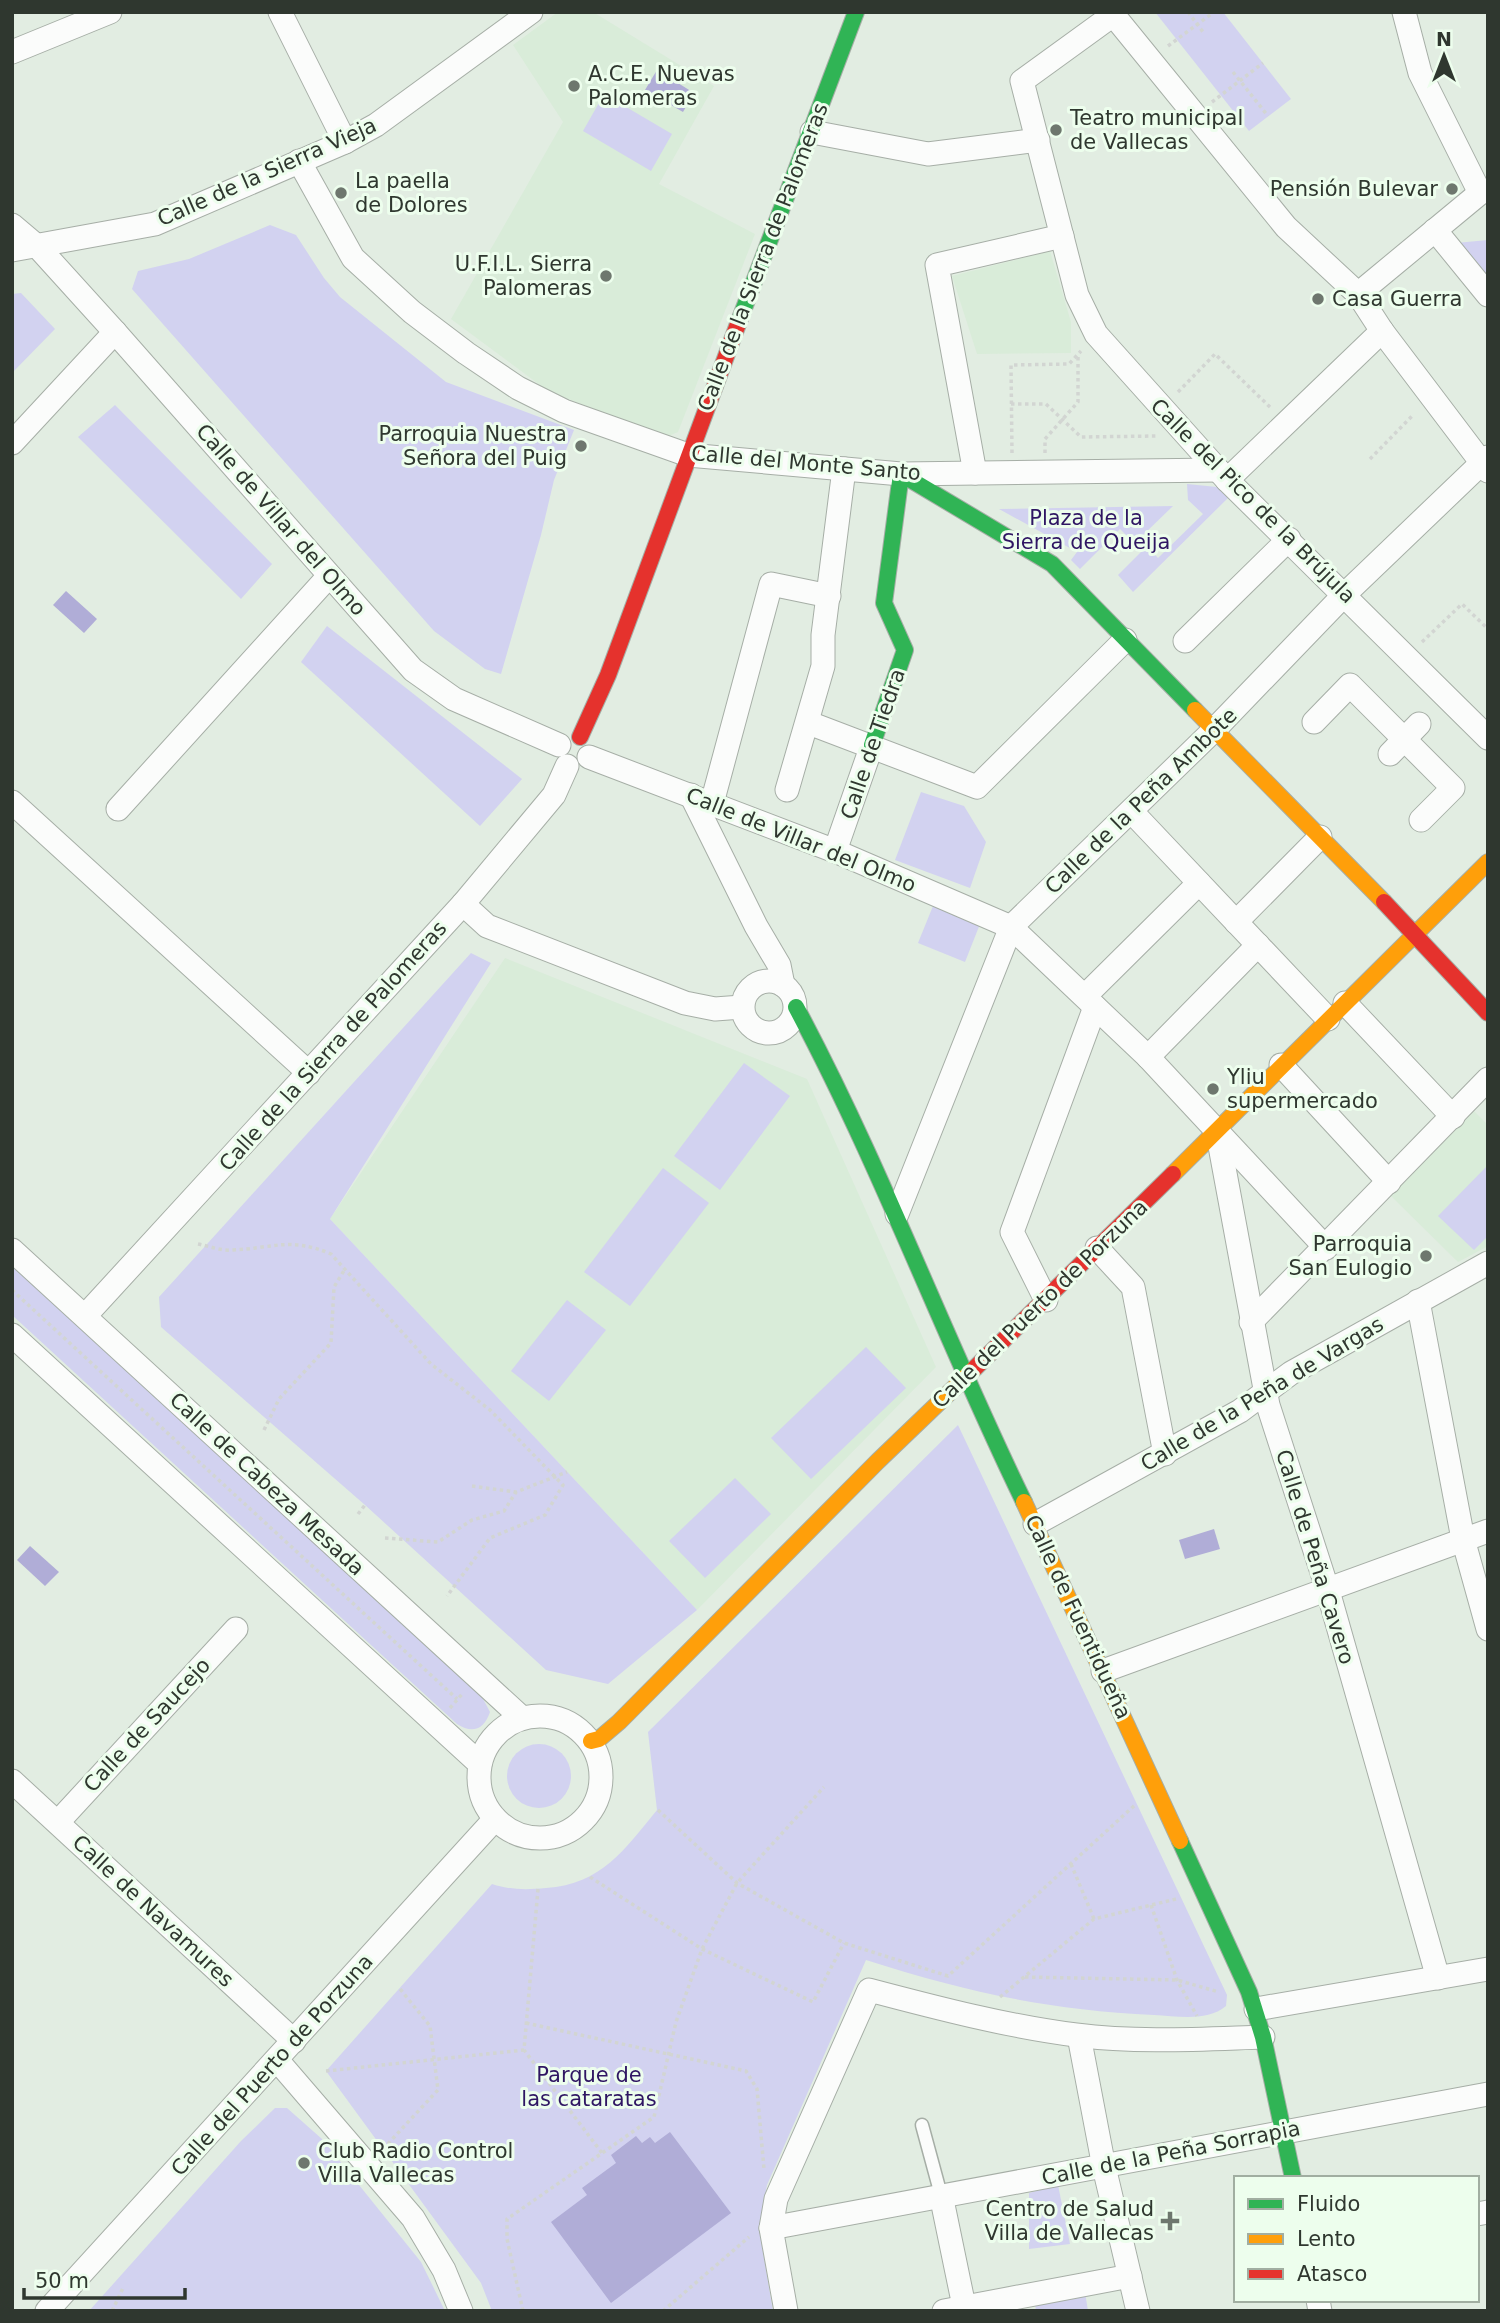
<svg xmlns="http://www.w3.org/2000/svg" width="1500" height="2323" viewBox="0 0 1500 2323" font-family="'DejaVu Sans',sans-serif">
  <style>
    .built { fill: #d9ecd9 }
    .green { fill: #d2d2f0 }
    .water { fill: #b0add7 }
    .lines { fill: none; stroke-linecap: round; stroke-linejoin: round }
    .lane-casing { stroke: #a6aea6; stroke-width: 15 }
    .street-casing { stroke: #a6aea6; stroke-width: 25 }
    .fast-casing { stroke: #a6aea6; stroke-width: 18 }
    .slow-casing { stroke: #a6aea6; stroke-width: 18 }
    .jam-casing { stroke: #a6aea6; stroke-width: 18 }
    .path { stroke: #d2d5d2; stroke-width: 3.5; stroke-dasharray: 3.5 3.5; stroke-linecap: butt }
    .lane { stroke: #fbfcfb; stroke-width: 12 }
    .street { stroke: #fbfcfb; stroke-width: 23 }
    .fast { stroke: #30b455; stroke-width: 16 }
    .slow { stroke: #ff9f0a; stroke-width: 16 }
    .jam { stroke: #e5322d; stroke-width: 16 }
    .poi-dot { fill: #6e776e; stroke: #edfeed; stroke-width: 2.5 }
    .labels { text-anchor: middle; stroke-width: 6; stroke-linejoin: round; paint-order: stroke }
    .poi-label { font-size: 21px; fill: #2f372f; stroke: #edfeed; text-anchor: start }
    .street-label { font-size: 21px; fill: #2f372f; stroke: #edfeed }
    .park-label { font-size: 21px; fill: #2f1663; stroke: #edfeed }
  </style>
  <rect width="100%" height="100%" fill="#e2ede2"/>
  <g class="built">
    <polygon points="558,12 593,12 714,86 659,184 755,234 678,432 666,437 548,391 451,319 563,122 513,45"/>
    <polygon points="1050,251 1071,322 1071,353 977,354 952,276"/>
    <polygon points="505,958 807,1079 936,1367 697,1610 330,1219"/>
    <polygon points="1474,1111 1488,1125 1488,1246 1458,1262 1391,1196"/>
  </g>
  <g class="green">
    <polygon points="1155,12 1223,12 1291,99 1249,131"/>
    <polygon points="604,94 672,134 651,171 583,131"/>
    <polygon points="270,225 296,235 324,278 340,297 446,382 574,430 554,480 541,535 501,674 485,669 434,631 132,289 138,271 189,259"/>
    <polygon points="1488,240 1488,278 1456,243"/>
    <polygon points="21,293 55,329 12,373 12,294"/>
    <polygon points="115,405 272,564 241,599 78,437"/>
    <polygon points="1187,484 1217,487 1228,498 1133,592 1118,575 1142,551 1120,529 1080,569 1071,560 1077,552 999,509 1173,506 1140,538 1158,558 1203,514 1188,500"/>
    <polygon points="327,626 522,779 480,826 301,662"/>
    <polygon points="921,792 964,806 986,842 970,888 895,860"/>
    <polygon points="933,906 980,924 965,962 918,943"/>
    <polygon points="471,953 491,963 330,1219 697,1610 608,1684 546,1670 365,1505 161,1327 159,1297"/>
    <polygon points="744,1063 790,1096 720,1190 674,1156"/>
    <polygon points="1488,1165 1488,1236 1474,1250 1438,1216"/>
    <polygon points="663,1168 709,1203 630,1306 584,1272"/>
    <path d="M12,1264L481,1695L490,1712C484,1730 472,1734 457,1724L12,1315Z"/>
    <polygon points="567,1300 606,1330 549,1401 511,1371"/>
    <polygon points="866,1347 906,1388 811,1479 771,1438"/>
    <path d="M958,1425L1227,1995L1226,2006C1207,2022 1177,2016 1154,2015C1047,2010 967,1992 866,1960L767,2185L759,2228L773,2311H492L481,2283L326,2071L492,1884C511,1890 526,1890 546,1888C602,1884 624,1850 657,1810L648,1732Z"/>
    <polygon points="735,1478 771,1514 705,1578 669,1541"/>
    <circle cx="539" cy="1776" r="32"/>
    <polygon points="275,2108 287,2108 322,2139 421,2262 445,2311 89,2311 241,2141"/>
    <polygon points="1058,2185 1070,2244 1029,2249 1029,2193"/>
    <polygon points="1085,2292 1088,2311 1036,2311 1035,2303"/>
  </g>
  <g class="water">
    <polygon points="657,70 694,93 683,112 645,90"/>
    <polygon points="66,591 97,619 84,633 53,605"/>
    <polygon points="1214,1529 1220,1549 1185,1559 1179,1540"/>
    <polygon points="30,1546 59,1572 45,1586 17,1560"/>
    <polygon points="670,2132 731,2213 611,2303 551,2222 587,2195 582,2188 616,2163 611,2155 636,2136 642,2143 650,2137 655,2143"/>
  </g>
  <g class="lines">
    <g class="lane-casing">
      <polyline id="lane" points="922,2125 941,2195"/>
    </g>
    <g class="street-casing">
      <g id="street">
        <polyline points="280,12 345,142"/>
        <polyline points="1111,12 1286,227 1358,294 1382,331 1488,471"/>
        <polyline points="1404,12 1420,73 1480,193"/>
        <polyline points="1113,15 1022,81 1077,295 1096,334 1227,480 1488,738"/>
        <polyline points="12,52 110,12"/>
        <polyline points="812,132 928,154 1038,140"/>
        <polyline points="299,161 353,258 412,312 466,353 518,388 564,411 688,455 901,474 1218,470"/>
        <polyline points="12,225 38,247 115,332 413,670 454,699 559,745"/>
        <polyline points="1435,230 1488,295"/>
        <polyline points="12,250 155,224 345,142 376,125 531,12"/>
        <polyline points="1358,294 1480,193"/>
        <polyline points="12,443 115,332"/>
        <polyline points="975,473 937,265 1062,236"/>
        <polyline points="1227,480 1382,331"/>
        <polyline points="1185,641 1289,539"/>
        <polyline points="1314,722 1350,685 1453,788 1421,820"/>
        <polyline points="809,723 977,787 1125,640"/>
        <polyline points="1390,754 1419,724"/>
        <polyline points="589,757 835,851 1011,927 1148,1057 1326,1248"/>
        <polyline points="787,790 823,666 823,635 844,469"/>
        <polyline points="691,795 756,926 779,965 783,985"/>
        <polyline points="12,802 309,1073"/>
        <polyline points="712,803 771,584 829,596"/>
        <polyline points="118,809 329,576"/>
        <polyline points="1132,812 1328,1019"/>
        <polyline points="835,851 872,745"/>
        <polyline points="463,904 487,926 685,1003 715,1009 742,1007"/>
        <polyline points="1236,922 1320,837"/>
        <circle cx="769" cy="1007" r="26"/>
        <polyline points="1085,996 1199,883"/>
        <polyline points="1345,1003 1453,1117"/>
        <polyline points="1148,1057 1258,945"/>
        <polyline points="1281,1065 1389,1182"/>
        <polyline points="1217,1130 1268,1405 1328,1591 1438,1978"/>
        <polyline points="897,1214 1011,927 1214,730 1345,594 1488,457"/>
        <polyline points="1097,1248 1133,1287 1165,1454"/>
        <polyline points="12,1250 522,1718"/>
        <polyline points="1046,1300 1012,1232 1095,1007"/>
        <polyline points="1418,1301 1463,1539 1488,1629"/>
        <polyline points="85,1316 463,904 554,795 567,766"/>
        <polyline points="1251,1322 1488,1079"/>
        <polyline points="12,1335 480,1764"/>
        <polyline points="1035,1524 1240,1411 1291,1373 1488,1263"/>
        <polyline points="1103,1671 1488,1531"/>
        <circle cx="540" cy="1777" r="61"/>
        <polyline points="12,1781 294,2041"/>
        <polyline points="58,1822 236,1629"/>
        <polyline points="1256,2009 1488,1969"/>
        <polyline points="1079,2036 1104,2167 1138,2311"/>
        <polyline points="277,2060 413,2218 444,2270 461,2311"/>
        <polyline points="941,2195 965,2311"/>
        <polyline points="1477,2214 1488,2212"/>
        <polyline points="771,2228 1488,2094"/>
        <polyline points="1318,2300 1320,2311"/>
        <polyline points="47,2311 495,1819"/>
        <path d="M786,2311L771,2228L776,2199L869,1990C937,2008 1006,2026 1076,2035C1138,2043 1201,2039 1263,2037"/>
        <polyline points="944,2311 1130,2276"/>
      </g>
    </g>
    <g class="fast-casing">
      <g id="fast">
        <polyline points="738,324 856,12"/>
        <polyline points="872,745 905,650 884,603 901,474 1052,564 1195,710"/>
        <path d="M796,1007C882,1168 944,1338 1024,1502"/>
        <polyline points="1180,1841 1249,1992 1263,2037 1293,2178"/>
      </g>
    </g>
    <g class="slow-casing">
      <g id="slow">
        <polyline points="1195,710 1384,902"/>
        <polyline points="1173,1174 1488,862"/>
        <polyline points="1024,1502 1180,1841"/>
        <polyline points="591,1741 599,1739 619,1722 878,1461 975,1368"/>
      </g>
    </g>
    <g class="jam-casing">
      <g id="jam">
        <polyline points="580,737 608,675 738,324"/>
        <polyline points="1384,902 1488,1013"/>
        <polyline points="975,1368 1173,1174"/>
      </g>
    </g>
    <g class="path">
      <polyline points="1188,12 1203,32"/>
      <polyline points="1168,46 1214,12"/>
      <polyline points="1233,72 1268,116"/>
      <polyline points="1212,102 1263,63"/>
      <polyline points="1178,392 1215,354 1272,409"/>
      <polyline points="1011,404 1046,404 1081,437 1157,436"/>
      <polyline points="1012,453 1011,365 1069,364 1081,351"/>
      <polyline points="1045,453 1045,439 1078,402 1078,354"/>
      <polyline points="1370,459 1414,414"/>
      <polyline points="1422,642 1462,604 1488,629"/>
      <path d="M198,1244C209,1246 221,1251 231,1250C272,1249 289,1236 331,1254L431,1364L490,1410L563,1485L545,1515L490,1538L447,1596"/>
      <polyline points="12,1290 457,1699"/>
      <polyline points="264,1430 279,1399 331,1343 334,1287 345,1269"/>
      <polyline points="472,1486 515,1492"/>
      <polyline points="358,1514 365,1505"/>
      <polyline points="385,1538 438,1542 472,1520 504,1511 516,1492 567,1472"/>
      <polyline points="450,1708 463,1693"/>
      <polyline points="658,1810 737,1883 844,1943 948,1976 1135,1805"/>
      <polyline points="1071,1864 1094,1919"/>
      <polyline points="590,1877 702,1949 813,2002 844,1943"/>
      <polyline points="538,1889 524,2050 602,2153"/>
      <polyline points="1151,1905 1177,1980 1197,2016"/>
      <polyline points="1025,1977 1177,1980 1219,1992"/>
      <polyline points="1000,1997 1094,1919 1176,1899"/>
      <polyline points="526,2023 746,2071 757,2089 764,2169"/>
      <polyline points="326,2071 524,2050"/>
      <polyline points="383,2149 438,2090 430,2026 400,1989"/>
      <polyline points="112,2311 123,2288"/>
      <polyline points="523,2311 507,2239 507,2219 654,2117 676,2022 702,1949 737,1883 824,1787"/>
      <polyline points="663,2311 749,2237"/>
    </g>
    <use href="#lane" class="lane"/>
    <use href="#street" class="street"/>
    <use href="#fast" class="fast"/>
    <use href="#slow" class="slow"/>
    <use href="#jam" class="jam"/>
  </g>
  <g class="poi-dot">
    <circle cx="574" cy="86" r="7"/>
    <circle cx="1056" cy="130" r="7"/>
    <circle cx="1452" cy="189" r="7"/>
    <circle cx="341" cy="193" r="7"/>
    <circle cx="606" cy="276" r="7"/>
    <circle cx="1318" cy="299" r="7"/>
    <circle cx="581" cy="446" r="7"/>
    <circle cx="1213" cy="1089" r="7"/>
    <circle cx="1426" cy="1256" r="7"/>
    <circle cx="304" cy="2163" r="7"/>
    <path d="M1166.5 2210.5h7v7h7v7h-7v7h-7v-7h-7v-7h7z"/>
  </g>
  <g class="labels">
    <g class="poi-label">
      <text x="588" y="81">A.C.E. Nuevas<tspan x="588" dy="24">Palomeras</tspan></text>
      <text x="1070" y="125">Teatro municipal<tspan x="1070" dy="24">de Vallecas</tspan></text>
      <text x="355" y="188">La paella<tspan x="355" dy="24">de Dolores</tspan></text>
      <text x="1438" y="196" text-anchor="end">Pensión Bulevar</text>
      <text x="592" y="271" text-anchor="end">U.F.I.L. Sierra<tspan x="592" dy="24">Palomeras</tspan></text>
      <text x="1332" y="306">Casa Guerra</text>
      <text x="567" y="441" text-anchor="end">Parroquia Nuestra<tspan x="567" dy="24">Señora del Puig</tspan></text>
      <text x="1227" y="1084">Yliu<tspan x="1227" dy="24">supermercado</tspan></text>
      <text x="1412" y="1251" text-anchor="end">Parroquia<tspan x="1412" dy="24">San Eulogio</tspan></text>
      <text x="318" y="2158">Club Radio Control<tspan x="318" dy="24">Villa Vallecas</tspan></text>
      <text x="1154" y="2216" text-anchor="end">Centro de Salud<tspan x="1154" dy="24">Villa de Vallecas</tspan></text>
    </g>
    <g class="street-label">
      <text transform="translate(267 172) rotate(-24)" y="7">Calle de la Sierra Vieja</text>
      <text transform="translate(763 257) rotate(-69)" y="7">Calle de la Sierra de Palomeras</text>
      <text transform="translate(806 463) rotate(5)" y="7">Calle del Monte Santo</text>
      <text transform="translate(1253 501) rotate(45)" y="7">Calle del Pico de la Brújula</text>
      <text transform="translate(281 520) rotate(49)" y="7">Calle de Villar del Olmo</text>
      <text transform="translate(873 744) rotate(-71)" y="7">Calle de Tiedra</text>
      <text transform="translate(1141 801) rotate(-44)" y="7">Calle de la Peña Ambote</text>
      <text transform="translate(801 840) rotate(22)" y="7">Calle de Villar del Olmo</text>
      <text transform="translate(333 1046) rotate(-48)" y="7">Calle de la Sierra de Palomeras</text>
      <text transform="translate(1040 1304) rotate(-44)" y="7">Calle del Puerto de Porzuna</text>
      <text transform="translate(1262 1394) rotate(-31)" y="7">Calle de la Peña de Vargas</text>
      <text transform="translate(267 1484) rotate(43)" y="7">Calle de Cabeza Mesada</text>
      <text transform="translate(1315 1557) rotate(73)" y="7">Calle de Peña Cavero</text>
      <text transform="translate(1078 1617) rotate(65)" y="7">Calle de Fuentidueña</text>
      <text transform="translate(147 1725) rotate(-47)" y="7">Calle de Saucejo</text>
      <text transform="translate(153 1911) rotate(43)" y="7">Calle de Navamures</text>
      <text transform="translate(272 2065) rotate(-48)" y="7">Calle del Puerto de Porzuna</text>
      <text transform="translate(1171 2153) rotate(-11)" y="7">Calle de la Peña Sorrapia</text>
    </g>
    <g class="park-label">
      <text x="1086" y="525">Plaza de la<tspan x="1086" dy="24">Sierra de Queija</tspan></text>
      <text x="589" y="2082">Parque de<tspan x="589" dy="24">las cataratas</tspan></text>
    </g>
  </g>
  <rect width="1500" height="2323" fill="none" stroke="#2f372f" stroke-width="28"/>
  <rect x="1234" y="2176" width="245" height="126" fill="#edfeed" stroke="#a1aea1" stroke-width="2"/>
  <rect x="1248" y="2199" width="35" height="10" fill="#30b455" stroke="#a1aea1" stroke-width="2"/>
  <text x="1297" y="2211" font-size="21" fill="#2f372f">Fluido</text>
  <rect x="1248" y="2234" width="35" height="10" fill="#ff9f0a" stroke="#a1aea1" stroke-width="2"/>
  <text x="1297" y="2246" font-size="21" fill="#2f372f">Lento</text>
  <rect x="1248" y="2269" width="35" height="10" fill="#e5322d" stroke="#a1aea1" stroke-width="2"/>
  <text x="1297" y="2281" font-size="21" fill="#2f372f">Atasco</text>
  <g transform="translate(1444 56)" stroke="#edfeed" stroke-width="5" paint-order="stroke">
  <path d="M0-5L12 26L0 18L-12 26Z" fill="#2f372f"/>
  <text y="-10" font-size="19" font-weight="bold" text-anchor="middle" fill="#2f372f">N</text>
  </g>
  <path d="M24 2288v10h161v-10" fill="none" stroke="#2f372f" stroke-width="3.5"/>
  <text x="35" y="2288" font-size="21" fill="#2f372f" stroke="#edfeed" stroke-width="5" paint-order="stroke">50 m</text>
</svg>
